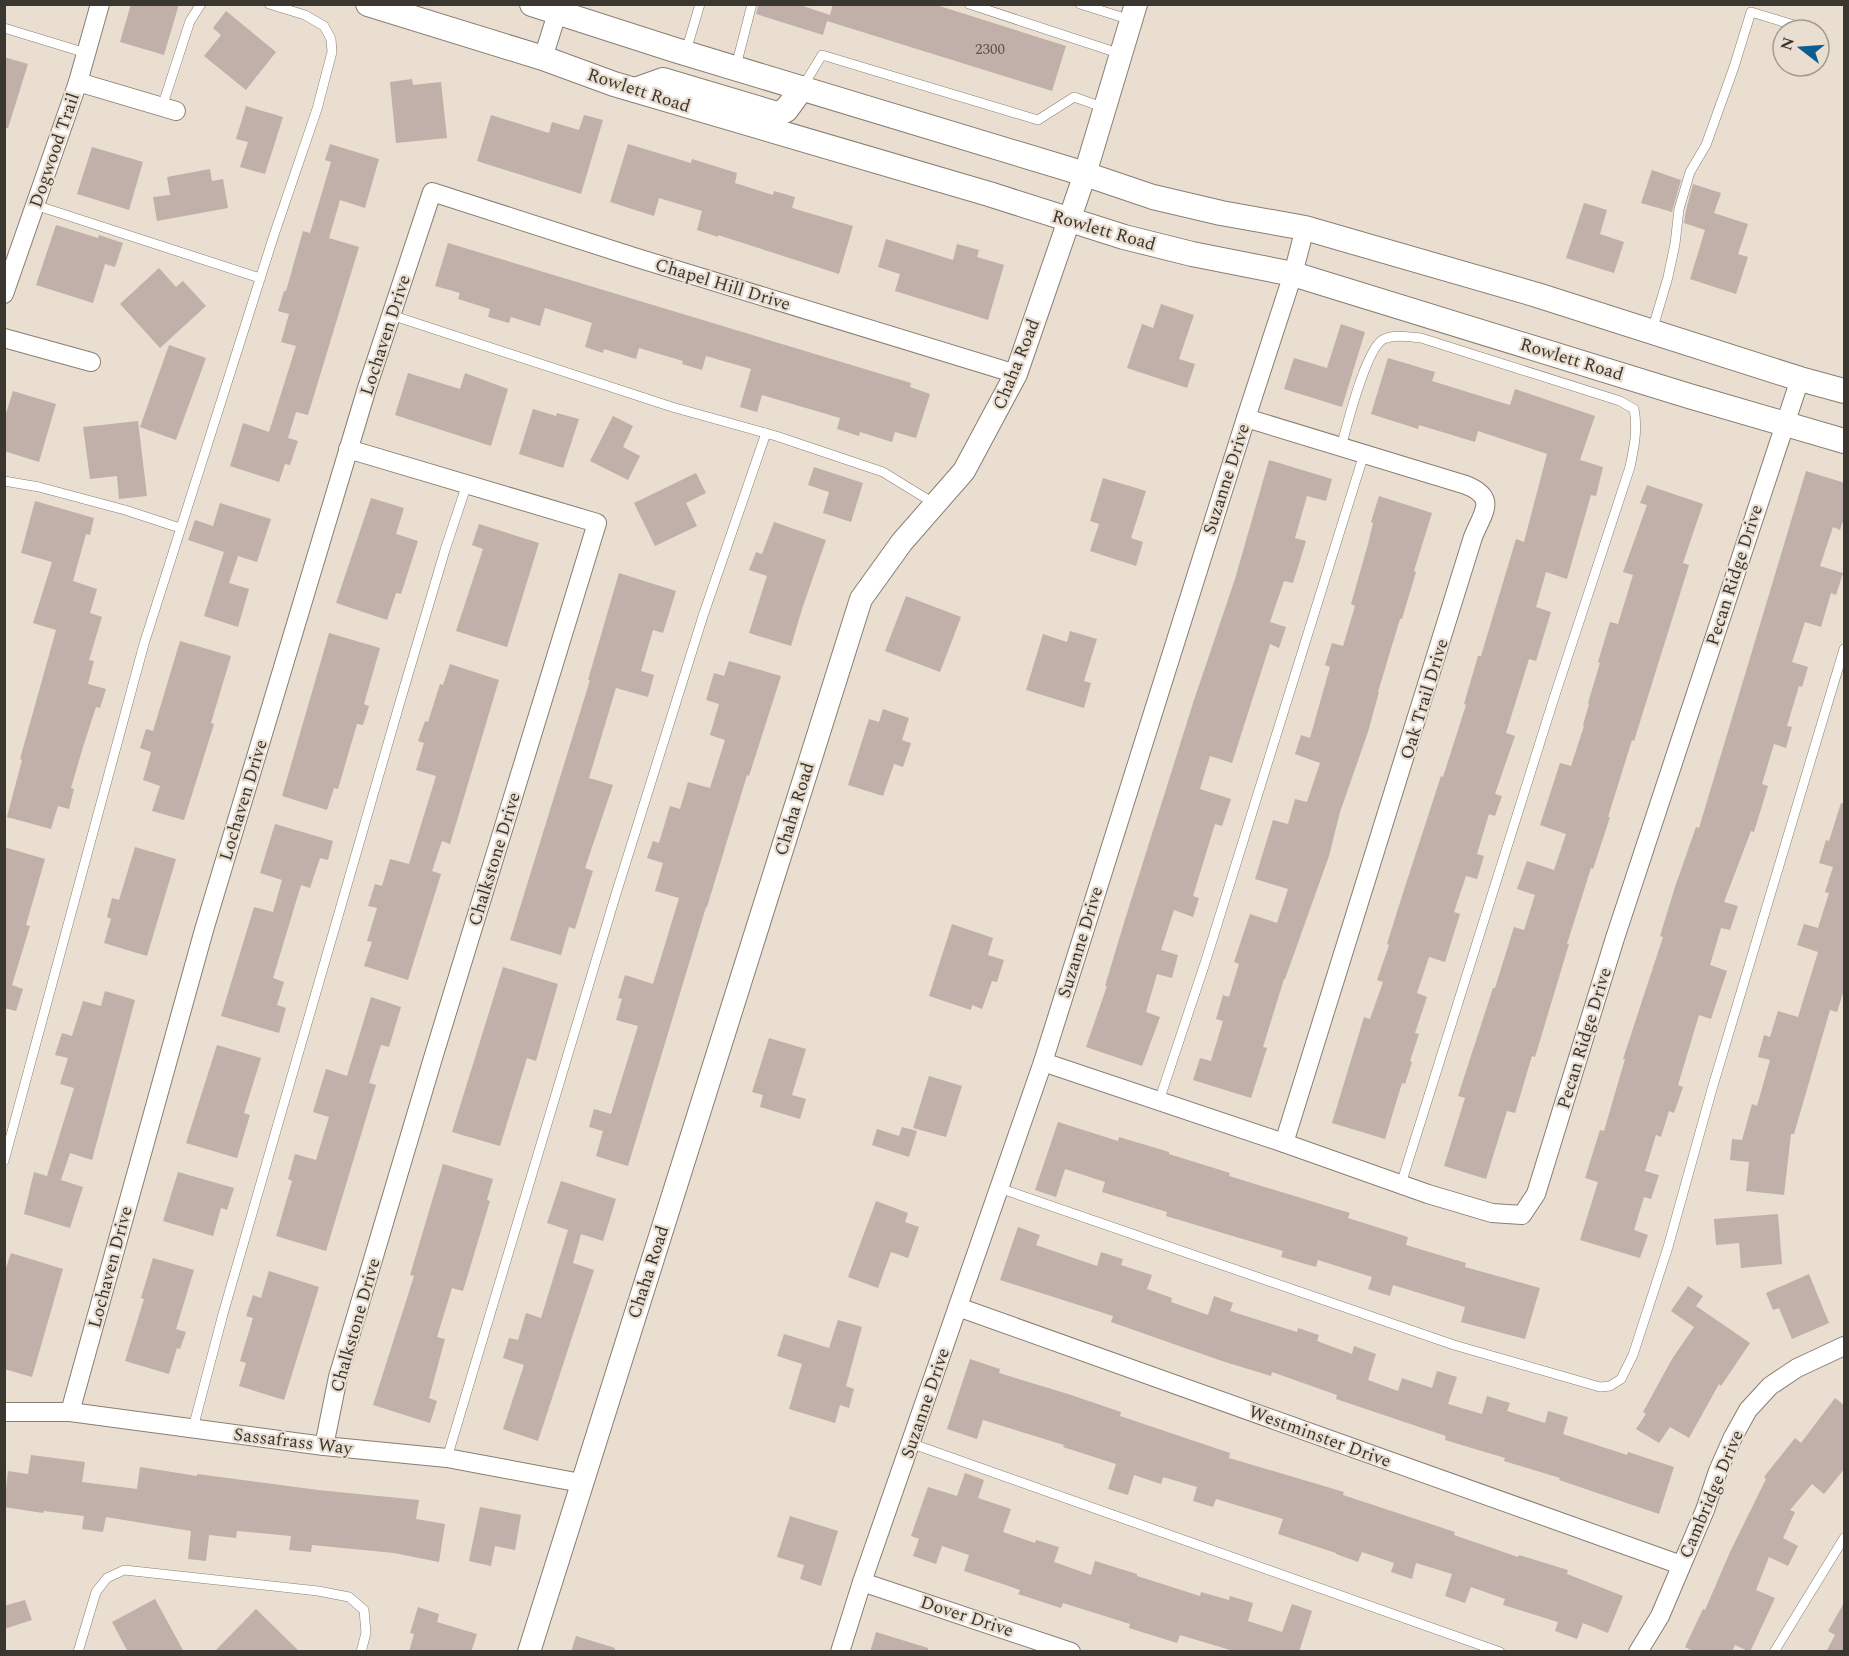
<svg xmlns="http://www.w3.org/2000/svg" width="1849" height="1656" viewBox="0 0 1849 1656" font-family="Spectral,serif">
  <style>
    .building { fill: #c1afa9 }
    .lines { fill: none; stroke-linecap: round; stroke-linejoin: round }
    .service-casing { stroke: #887e72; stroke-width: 10 }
    .minor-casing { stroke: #887e72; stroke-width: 20 }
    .tertiary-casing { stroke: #887e72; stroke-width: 24 }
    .secondary-casing { stroke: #887e72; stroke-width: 26 }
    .service { stroke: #fff; stroke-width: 9 }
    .minor { stroke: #fff; stroke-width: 18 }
    .tertiary { stroke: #fff; stroke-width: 22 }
    .secondary { stroke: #fff; stroke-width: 24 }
    .labels { text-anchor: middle; stroke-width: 4.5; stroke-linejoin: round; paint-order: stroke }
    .number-label { font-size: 15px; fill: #5c544e }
    .street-label { font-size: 18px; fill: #3a3630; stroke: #e9ded0 }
  </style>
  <rect width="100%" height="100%" fill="#e9ded0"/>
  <g class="building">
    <polygon points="131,4 179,4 164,55 120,42"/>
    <polygon points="759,4 797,4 830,15 833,4 933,4 1066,46 1052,91 827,21 823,35 756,14"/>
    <polygon points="226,11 276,52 246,90 204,56 221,35 213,28"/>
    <polygon points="4,57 28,64 8,128 4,128"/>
    <polygon points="412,79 413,85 441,82 447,138 396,143 390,82"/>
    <polygon points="246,106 283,117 265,174 240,167 248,142 236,139"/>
    <polygon points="491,115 549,133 552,122 579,130 584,115 603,120 581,194 477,161"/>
    <polygon points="330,144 379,159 365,208 340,200 329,238 359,247 308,415 296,412 288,438 298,441 290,465 285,464 279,482 230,466 243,423 269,432 296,346 281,342 289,314 278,311 284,291 286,291 303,231 310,233 331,162 325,160"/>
    <polygon points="628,144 691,163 692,159 737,173 735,183 773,195 774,191 795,197 792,208 853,226 839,274 718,235 718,237 697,230 702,211 659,198 654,216 610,202"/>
    <polygon points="92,147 143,162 129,210 77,194"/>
    <polygon points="210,169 212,181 223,179 228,208 157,221 153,197 170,195 167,177"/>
    <polygon points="1652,170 1681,180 1672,212 1641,203"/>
    <polygon points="1693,184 1721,193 1714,213 1748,224 1738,254 1748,257 1736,294 1690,279 1705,230 1684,223 1686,210"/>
    <polygon points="1584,203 1607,210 1600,234 1624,242 1614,273 1566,258"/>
    <polygon points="56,225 98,238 99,235 123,243 115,267 105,264 93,303 36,285"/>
    <polygon points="886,239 953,260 957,244 979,250 977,257 1004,265 988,320 895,291 900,274 878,267"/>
    <polygon points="448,243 911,383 910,387 930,394 916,438 895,432 892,442 860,432 859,436 837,429 840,418 762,395 757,412 740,407 751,369 706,356 702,370 682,364 683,361 639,348 636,359 604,349 603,353 585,347 592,323 545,308 540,326 511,317 509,323 488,317 490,309 458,299 460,293 435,286"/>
    <polygon points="159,268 176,287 183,281 206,306 160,348 120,304"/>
    <polygon points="1161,304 1194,315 1179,359 1195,364 1187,388 1127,368 1142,324 1153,328"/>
    <polygon points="1341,324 1365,332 1342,407 1284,389 1294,358 1327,368"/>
    <polygon points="169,345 206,358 176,440 140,427"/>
    <polygon points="1388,358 1435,372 1432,381 1503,403 1510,405 1515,389 1595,416 1580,460 1603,467 1596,496 1591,495 1567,579 1546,572 1536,607 1551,612 1536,661 1529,659 1506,733 1515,736 1495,794 1502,796 1495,816 1489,814 1477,854 1484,856 1477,879 1466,876 1454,912 1460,914 1445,962 1429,957 1417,993 1427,997 1415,1033 1419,1034 1410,1061 1412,1062 1405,1084 1402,1083 1385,1139 1332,1123 1364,1017 1370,1019 1383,982 1377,980 1389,945 1387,944 1402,896 1441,776 1443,777 1466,705 1464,704 1478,656 1481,656 1516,539 1524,542 1547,454 1478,431 1475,442 1419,425 1418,429 1371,414"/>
    <polygon points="408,373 460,389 465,373 508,389 491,446 395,415"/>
    <polygon points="13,391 56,404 39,462 4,451 4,420"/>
    <polygon points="533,409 556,416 557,413 579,419 563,468 519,454"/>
    <polygon points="613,416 633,426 623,447 640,456 628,480 590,461"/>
    <polygon points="138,421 147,496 119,499 117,476 90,479 83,427"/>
    <polygon points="1269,460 1332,479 1326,501 1307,496 1295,538 1306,541 1293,583 1284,581 1270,622 1286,627 1279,648 1270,644 1232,763 1210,756 1200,789 1231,799 1222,826 1215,824 1193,896 1199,898 1193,917 1174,910 1161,950 1178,955 1172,978 1157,974 1146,1012 1160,1017 1142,1066 1086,1047 1107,986 1105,986 1123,926 1194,700 1235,579"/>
    <polygon points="814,467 863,483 851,522 823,513 829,492 808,485"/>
    <polygon points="1806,471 1845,483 1845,515 1840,530 1833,527 1820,566 1843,573 1836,595 1831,593 1821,627 1805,622 1792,662 1808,667 1802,687 1799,686 1787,726 1792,727 1786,748 1774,744 1762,784 1768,786 1754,832 1751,831 1724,902 1738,906 1730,930 1721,928 1710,965 1727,971 1711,1019 1699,1015 1678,1085 1683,1087 1674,1113 1669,1111 1661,1137 1656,1135 1645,1171 1659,1175 1651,1199 1644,1197 1634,1230 1648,1235 1640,1258 1580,1240 1598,1182 1585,1178 1600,1130 1604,1131 1625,1059 1623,1059 1663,937 1660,936 1675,887 1696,827 1699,828"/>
    <polygon points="696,473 706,493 686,503 697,526 655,546 634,503"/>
    <polygon points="1103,478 1146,491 1131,538 1143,542 1136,566 1090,551 1099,524 1090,521"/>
    <polygon points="1647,485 1703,504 1683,563 1689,565 1634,741 1632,740 1608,817 1610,817 1593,869 1591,868 1567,944 1569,944 1535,1057 1532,1056 1515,1113 1507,1111 1486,1179 1444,1166 1465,1098 1458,1096 1493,988 1495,988 1514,927 1524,930 1535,895 1517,889 1527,861 1554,870 1566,834 1540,825 1560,763 1571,766 1584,726 1583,725 1589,704 1588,703 1600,663 1598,662 1610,622 1618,624 1633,575 1623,572 1647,505 1640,503"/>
    <polygon points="1379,496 1432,513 1414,571 1416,572 1402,619 1400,619 1378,692 1379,692 1368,732 1340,812 1329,856 1285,979 1284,979 1263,1047 1267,1048 1251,1098 1193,1080 1200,1058 1211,1061 1223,1021 1216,1019 1223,995 1229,997 1239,964 1234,962 1250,914 1277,923 1288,889 1255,879 1273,820 1288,824 1295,799 1307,802 1320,763 1295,754 1301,735 1310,738 1330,667 1325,665 1332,643 1343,646 1355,606 1351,604 1368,544 1373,523 1371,522"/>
    <polygon points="371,498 404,508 396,534 418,541 401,594 396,593 387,620 336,603"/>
    <polygon points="35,501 94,518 90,535 86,534 73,581 97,589 90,613 102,617 89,660 94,661 88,684 106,689 100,708 96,707 83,747 71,788 74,789 69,809 58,806 51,829 7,817 22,760 20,759 56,630 33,623 52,562 21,553"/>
    <polygon points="220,503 271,519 257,562 238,556 229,583 249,589 238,627 204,616 224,552 188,540 195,520 213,526"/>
    <polygon points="774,522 826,540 803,606 791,646 749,633 767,576 749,570 756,552 762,554"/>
    <polygon points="479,524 539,543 507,647 456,631 483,549 472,545"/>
    <polygon points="619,573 676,591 663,633 653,630 641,671 654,675 648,697 616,688 589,778 613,785 585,868 593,871 575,929 569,927 561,955 510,940 590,680 588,680"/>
    <polygon points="906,596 961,617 940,672 885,651"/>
    <polygon points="1070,631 1097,639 1084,681 1091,683 1084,708 1026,690 1043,634 1067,642"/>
    <polygon points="329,633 380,648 364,704 369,706 363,725 357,724 338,789 334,788 327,810 282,796"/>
    <polygon points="180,641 231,656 211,723 214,724 184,820 152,811 160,786 143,780 151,752 140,748 146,729 153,731"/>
    <polygon points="729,661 781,676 749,776 747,775 707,907 706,907 628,1166 596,1156 603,1131 589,1127 594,1109 611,1114 638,1026 616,1020 622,999 618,998 625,975 653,984 679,898 655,891 663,863 647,858 653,841 659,843 670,806 680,809 688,782 710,788 725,740 710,735 719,704 706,700 714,673 724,676"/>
    <polygon points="450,664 499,680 450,844 442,841 432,871 441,874 408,980 364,966 372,942 367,941 377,908 368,906 375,884 382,886 390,859 409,864 436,776 416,770 424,743 418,741 425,721 428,722 440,684 443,685"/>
    <polygon points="883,709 909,718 902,740 911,743 903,767 894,764 883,796 848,785 869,719 879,722"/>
    <polygon points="1841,803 1845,804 1845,987 1837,1012 1830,1010 1794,1134 1791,1134 1784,1195 1746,1191 1749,1162 1730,1160 1732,1139 1742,1140 1752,1104 1757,1106 1770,1060 1758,1057 1764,1035 1770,1037 1778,1011 1798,1017 1818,952 1797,945 1804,924 1818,928 1829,893 1825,892 1833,867 1819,863 1826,840 1829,841"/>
    <polygon points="275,824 333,841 328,860 320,858 310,888 301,885 273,978 284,982 277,1005 286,1008 279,1033 221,1016 254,907 273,912 282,880 260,873"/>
    <polygon points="4,847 45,859 26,925 30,926 12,985 23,989 16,1011 4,1008"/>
    <polygon points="135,847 176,859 147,956 104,943 111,919 107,917 112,898 119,900"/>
    <polygon points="952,924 993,938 988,955 1004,960 997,982 992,981 982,1009 972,1005 971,1010 929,996"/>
    <polygon points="503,967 558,984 536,1061 527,1058 500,1146 452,1132"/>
    <polygon points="105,991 135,1000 92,1160 70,1153 61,1180 83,1187 70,1228 24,1214 34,1172 47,1176 74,1088 60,1084 68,1058 55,1055 62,1033 72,1036 83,1001 101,1006"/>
    <polygon points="371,997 401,1007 389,1047 381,1045 369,1083 376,1085 326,1251 276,1236 292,1181 288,1179 295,1154 316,1160 329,1117 313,1112 326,1069 347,1076"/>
    <polygon points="769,1038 806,1049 792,1095 806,1099 800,1119 760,1107 763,1095 752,1092"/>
    <polygon points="217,1045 261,1058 244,1113 250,1115 237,1158 186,1143"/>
    <polygon points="929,1076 962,1086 946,1137 913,1128"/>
    <polygon points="1058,1122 1118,1141 1119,1137 1169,1152 1169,1154 1230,1173 1229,1176 1350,1213 1348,1218 1408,1237 1406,1245 1466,1263 1465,1267 1540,1288 1525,1339 1461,1322 1465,1307 1393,1285 1390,1296 1368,1289 1372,1277 1318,1260 1316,1267 1281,1257 1283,1251 1166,1216 1167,1212 1102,1192 1105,1182 1065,1169 1056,1197 1035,1190"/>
    <polygon points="902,1127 917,1131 909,1157 872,1145 877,1129 899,1136"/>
    <polygon points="443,1164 493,1179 487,1200 490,1201 463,1291 452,1288 437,1337 445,1339 429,1398 437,1401 430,1423 373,1405 414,1276 410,1275"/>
    <polygon points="178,1172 234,1188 227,1210 221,1208 213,1236 163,1221"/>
    <polygon points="561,1181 616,1199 603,1241 581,1234 573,1263 594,1270 538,1441 503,1429 524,1365 503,1358 509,1338 518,1340 526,1313 541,1318 568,1230 547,1223"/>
    <polygon points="876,1201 908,1213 905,1222 919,1227 908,1258 891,1252 878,1288 848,1277"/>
    <polygon points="1778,1214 1782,1264 1741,1268 1739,1243 1716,1245 1714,1219"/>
    <polygon points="1018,1227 1040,1235 1036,1245 1097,1266 1101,1252 1123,1259 1121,1265 1152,1275 1147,1289 1172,1298 1171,1302 1208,1315 1214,1296 1233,1303 1230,1311 1297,1332 1298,1328 1319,1335 1317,1341 1352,1354 1354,1346 1376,1354 1368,1380 1398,1391 1402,1378 1432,1388 1437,1371 1457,1377 1448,1404 1482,1414 1487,1396 1510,1403 1507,1411 1545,1423 1548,1411 1568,1417 1563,1434 1627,1455 1628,1452 1674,1467 1659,1514 1559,1480 1560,1478 1504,1461 1505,1458 1445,1440 1446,1436 1336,1399 1337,1395 1272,1372 1271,1376 1222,1361 1111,1322 1113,1316 1000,1280"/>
    <polygon points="11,1253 63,1269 32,1377 4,1369 4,1274"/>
    <polygon points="153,1258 194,1270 176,1329 186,1332 180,1349 177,1348 169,1374 125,1361 144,1299 141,1298"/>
    <polygon points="269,1271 319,1287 284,1400 239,1386 246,1363 240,1361 253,1318 246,1316 253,1295 261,1298"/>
    <polygon points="1809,1274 1829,1323 1792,1339 1779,1308 1773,1310 1766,1293"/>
    <polygon points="1688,1286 1703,1296 1696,1306 1750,1343 1721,1386 1719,1384 1689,1438 1670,1427 1659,1443 1636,1429 1646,1414 1643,1412 1672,1359 1694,1327 1671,1311"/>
    <polygon points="838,1320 862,1327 846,1386 854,1389 849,1408 840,1405 835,1423 789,1409 802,1364 777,1356 784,1334 829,1348"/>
    <polygon points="970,1359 1000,1369 999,1373 1068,1394 1121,1412 1120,1416 1230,1453 1229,1458 1344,1492 1343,1495 1455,1532 1454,1535 1518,1557 1519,1555 1568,1570 1567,1574 1623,1596 1608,1633 1583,1623 1577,1639 1555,1631 1558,1622 1503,1605 1505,1599 1471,1587 1465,1603 1445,1596 1452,1574 1416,1563 1412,1579 1391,1572 1394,1563 1362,1552 1358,1562 1336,1554 1336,1553 1278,1534 1283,1519 1216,1499 1213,1507 1193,1501 1197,1487 1163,1477 1161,1484 1134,1475 1128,1495 1108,1489 1116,1464 1063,1447 1064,1445 983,1420 977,1439 947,1429"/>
    <polygon points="1835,1398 1845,1406 1845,1468 1824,1494 1812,1484 1790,1510 1795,1512 1783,1538 1798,1546 1788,1566 1769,1557 1756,1590 1775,1598 1750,1652 1735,1645 1732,1652 1695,1652 1685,1647 1703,1609 1705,1610 1730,1552 1766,1479 1764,1477 1795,1438 1801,1443"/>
    <polygon points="31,1455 85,1462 82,1482 137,1489 140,1467 197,1476 197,1474 318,1490 419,1500 416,1519 445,1524 439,1562 394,1553 312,1545 311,1552 289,1550 291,1536 237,1531 236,1538 209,1535 206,1561 188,1559 191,1531 106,1517 103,1532 82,1529 84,1516 44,1511 43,1513 4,1507 8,1471 28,1474"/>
    <polygon points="965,1473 984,1480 978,1498 1011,1509 1003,1532 1035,1543 1036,1540 1059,1547 1054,1562 1091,1575 1095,1561 1137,1574 1137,1576 1200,1596 1201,1592 1229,1600 1230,1596 1253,1603 1248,1621 1282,1632 1292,1604 1312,1611 1299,1652 1237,1652 1180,1635 1177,1643 1129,1628 1130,1624 1063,1603 1061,1608 1018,1594 1020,1590 964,1571 969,1555 942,1546 936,1564 913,1556 919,1539 911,1536 928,1487 957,1496"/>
    <polygon points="480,1507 521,1515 515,1550 495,1546 491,1566 469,1561"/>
    <polygon points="790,1516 838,1531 821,1586 800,1579 804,1565 777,1557"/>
    <polygon points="155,1599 184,1652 128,1652 112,1622"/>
    <polygon points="25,1600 32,1620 4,1629 4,1606"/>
    <polygon points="1845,1601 1845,1652 1826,1652 1835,1635 1828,1631"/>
    <polygon points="418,1607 439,1614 437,1622 477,1634 471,1652 409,1652 414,1634 410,1633"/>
    <polygon points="256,1609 300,1652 214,1652"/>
    <polygon points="876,1632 928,1648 928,1652 870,1652"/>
    <polygon points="576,1636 615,1648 614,1652 571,1652"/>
  </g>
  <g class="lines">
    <g class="service-casing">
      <g id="service">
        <polyline points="969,4 1121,54"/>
        <polyline points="1080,4 1131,20"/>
        <polyline points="4,28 86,53"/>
        <polyline points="686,51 700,4"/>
        <polyline points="736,66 752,4"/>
        <polyline points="802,88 822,55 1038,120 1074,97 1105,108"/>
        <polyline points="162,107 190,21 201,4"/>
        <polyline points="35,205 260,278"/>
        <polyline points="391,315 672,407 776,436 883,472 935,504"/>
        <polyline points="1652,331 1668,277 1675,244 1679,209 1690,172 1706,145 1734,67 1751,12 1797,26"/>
        <path d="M1341,447C1347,426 1366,347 1384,339C1395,334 1409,337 1421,338L1620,401L1634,409C1638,429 1634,448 1630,467L1553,701L1401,1184"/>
        <polyline points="4,481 39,487 125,510 180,528"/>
        <polyline points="1159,1101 1206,960 1364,454"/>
        <polyline points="4,1161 144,644 274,235 317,109 332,52 331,39 324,26 305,15 269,4"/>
        <polyline points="999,1188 1454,1345 1600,1387 1610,1386 1621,1379 1633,1355 1668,1247 1712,1089 1844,649"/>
        <polyline points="193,1428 223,1314 402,695 445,550 467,484"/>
        <polyline points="910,1443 1500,1652"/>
        <polyline points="447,1458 615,897 703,616 766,433"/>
        <polyline points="78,1652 96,1592 107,1578 124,1570 318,1591 349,1597 364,1610 366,1633 361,1652"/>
        <polyline points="1774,1652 1844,1538"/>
      </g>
    </g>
    <g class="minor-casing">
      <g id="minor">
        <polyline points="543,58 560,4"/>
        <polyline points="78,82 176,111"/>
        <polyline points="4,294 78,82 100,4"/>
        <polyline points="4,338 91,362"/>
        <path d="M1246,418L1466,485C1498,498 1483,512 1473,537L1284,1143"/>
        <polyline points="1043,1062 1284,1143 1428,1194 1492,1213 1522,1215 1536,1194 1615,938 1800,379"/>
        <polyline points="958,1307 1681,1565"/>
        <polyline points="4,1412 70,1412 324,1446 447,1458 581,1483"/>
        <polyline points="70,1412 204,930 367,388 432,192 634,257 1016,374"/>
        <polyline points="324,1446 338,1377 433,1058 597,523 348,449"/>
        <polyline points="862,1582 1071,1652"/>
        <polyline points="840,1652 862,1582 1043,1062 1246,418 1293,274 1305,228"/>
        <polyline points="1638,1652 1660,1616 1705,1510 1718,1471 1733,1437 1748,1410 1770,1386 1797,1368 1844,1346"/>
      </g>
    </g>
    <g class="tertiary-casing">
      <polyline id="tertiary" points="529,1652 861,599 902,542 964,471 1016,374 1085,174 1136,4"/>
    </g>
    <g class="secondary-casing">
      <g id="secondary">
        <polyline points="368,4 543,58 614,84 989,194 1124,237 1192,254 1293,274 1689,396 1844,441"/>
        <polyline points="532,4 675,50 1085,174 1153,197 1221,213 1305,228 1537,295 1800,379 1844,391"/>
        <polyline points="635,90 663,80 777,114 786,110 802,88"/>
      </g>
    </g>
    <use href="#service" class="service"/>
    <use href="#minor" class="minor"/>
    <use href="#tertiary" class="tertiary"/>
    <use href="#secondary" class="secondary"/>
  </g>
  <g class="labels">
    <g class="number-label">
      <text x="990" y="54">2300</text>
    </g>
    <g class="street-label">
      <text transform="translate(639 90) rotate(18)" y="6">Rowlett Road</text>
      <text transform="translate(54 150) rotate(-71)" y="6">Dogwood Trail</text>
      <text transform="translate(1104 230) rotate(16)" y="6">Rowlett Road</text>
      <text transform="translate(723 284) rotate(17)" y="6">Chapel Hill Drive</text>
      <text transform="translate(385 335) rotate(-72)" y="6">Lochaven Drive</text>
      <text transform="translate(1572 359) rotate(17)" y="6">Rowlett Road</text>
      <text transform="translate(1016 364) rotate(-68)" y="6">Chaha Road</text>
      <text transform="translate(1226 479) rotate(-72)" y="6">Suzanne Drive</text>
      <text transform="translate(1734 575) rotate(-72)" y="6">Pecan Ridge Drive</text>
      <text transform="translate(1424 699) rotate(-73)" y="6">Oak Trail Drive</text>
      <text transform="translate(243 800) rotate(-73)" y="6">Lochaven Drive</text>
      <text transform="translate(794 809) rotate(-73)" y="6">Chaha Road</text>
      <text transform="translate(494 859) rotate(-73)" y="6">Chalkstone Drive</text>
      <text transform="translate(1080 942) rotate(-73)" y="6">Suzanne Drive</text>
      <text transform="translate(1584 1038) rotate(-73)" y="6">Pecan Ridge Drive</text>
      <text transform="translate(110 1267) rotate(-75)" y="6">Lochaven Drive</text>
      <text transform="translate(648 1272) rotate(-72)" y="6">Chaha Road</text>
      <text transform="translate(355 1325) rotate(-74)" y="6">Chalkstone Drive</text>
      <text transform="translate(925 1403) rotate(-71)" y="6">Suzanne Drive</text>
      <text transform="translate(1320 1436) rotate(20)" y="6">Westminster Drive</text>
      <text transform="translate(293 1441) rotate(7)" y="6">Sassafrass Way</text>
      <text transform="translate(1711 1494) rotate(-67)" y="6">Cambridge Drive</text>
      <text transform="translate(967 1616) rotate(18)" y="6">Dover Drive</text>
    </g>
  </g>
  <rect width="1849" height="1656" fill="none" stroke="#3a3630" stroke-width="12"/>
  <g transform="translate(1801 48) rotate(287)"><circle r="28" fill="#e9ded0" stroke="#a39b90" stroke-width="1.5"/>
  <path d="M0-4.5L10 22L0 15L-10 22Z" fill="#0d5e90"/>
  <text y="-9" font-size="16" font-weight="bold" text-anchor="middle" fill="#3a3630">N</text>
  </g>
</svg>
